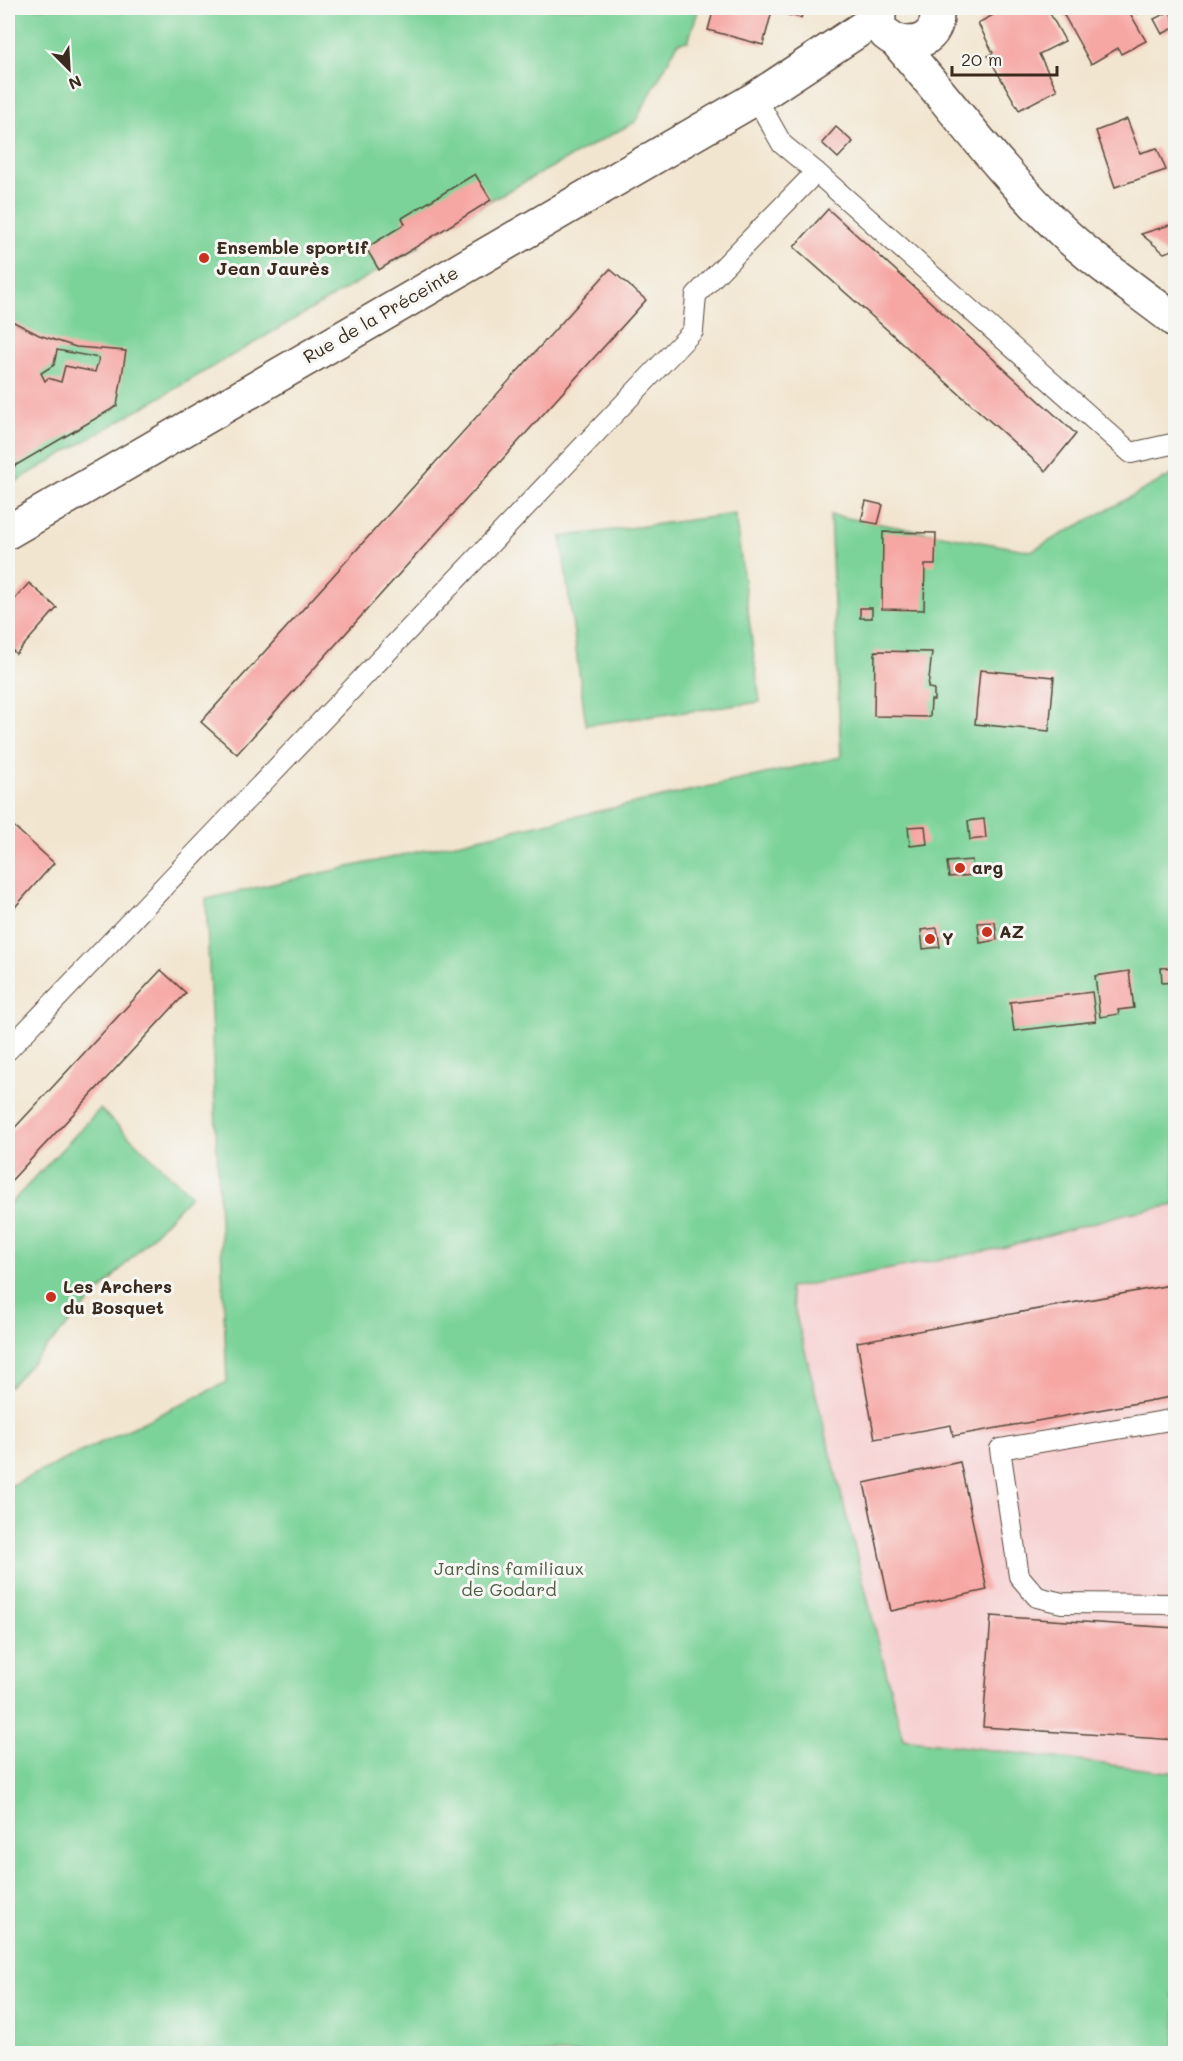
<svg xmlns="http://www.w3.org/2000/svg" width="1183" height="2061" viewBox="0 0 1183 2061" font-family="Mali,sans-serif">
  <style>
    .built { fill: #f7cfd0 }
    .green { fill: #7bd399; stroke: #5b7e5c; stroke-width: 1.5 }
    .building { fill: #f6a6a3; fill-rule: evenodd }
    .lines { fill: none; stroke-linecap: round; stroke-linejoin: round }
    .service-casing { stroke: #564639; stroke-width: 22 }
    .minor-casing { stroke: #564639; stroke-width: 36 }
    .service { stroke: #fff; stroke-width: 20 }
    .minor { stroke: #fff; stroke-width: 33 }
    .poi-dot { fill: #c8321e; stroke: #f6f6f2; stroke-width: 2 }
    .labels { text-anchor: middle; stroke-width: 6; stroke-linejoin: round; paint-order: stroke }
    .poi-label { font-size: 18px; font-weight: bold; fill: #3b2a1e; stroke: #f6f6f2; text-anchor: start }
    .street-label { font-size: 18px; fill: #3b2a1e; stroke: #f6f6f2 }
    .park-label { font-size: 18px; fill: #4e5d43; stroke: #f6f6f2 }
  </style>
  <rect width="100%" height="100%" fill="#f6f6f2"/>
  <filter id="ink" filterUnits="userSpaceOnUse"><feTurbulence type="fractalNoise" baseFrequency=".0167" numOctaves="2"/><feDisplacementMap in="SourceGraphic" scale="12" xChannelSelector="R" yChannelSelector="G"/><feConvolveMatrix kernelMatrix="1 2 1 2 8 2 1 2 1" color-interpolation-filters="sRGB"/></filter>
  <filter id="wash" filterUnits="userSpaceOnUse"><feTurbulence type="fractalNoise" baseFrequency=".008" numOctaves="4" result="noise"/><feDisplacementMap in="SourceGraphic" scale="24" xChannelSelector="R" yChannelSelector="G"/><feGaussianBlur stdDeviation="1.35" result="paint"/><feColorMatrix in="noise" values="0 0 0 0 0 0 0 0 0 0 0 0 0 0 0 0 0 1.4 0 .05"/><feComposite in="paint" operator="in"/></filter>
  <g filter="url(#wash)">
    <rect width="100%" height="100%" fill="#f2e5cf"/>
    <polygon class="built" points="1175,1205 1175,1773 903,1739 789,1287 1002,1248 1128,1213"/>
    <g class="green">
      <polygon points="8,8 699,8 688,41 678,43 635,122 491,200 419,243 420,246 8,486"/>
      <polygon points="1175,473 1175,1205 1128,1213 1002,1248 789,1288 903,1739 1175,1773 1176,1980 1173,1996 1176,1997 1175,2053 8,2054 8,1487 227,1382 206,899 841,757 830,515 1031,551"/>
      <polygon points="735,514 760,702 586,725 561,537"/>
      <polygon points="100,1109 191,1195 8,1388 8,1206"/>
    </g>
    <g id="blocks">
      <g class="building">
        <polygon points="714,8 804,8 801,18 772,11 763,45 708,30"/>
        <polygon points="1006,8 1047,8 1065,41 1039,54 1057,90 1019,110 988,56 993,53 978,23"/>
        <polygon points="1060,8 1127,8 1146,41 1121,54 1118,48 1091,64"/>
        <polygon points="1135,8 1150,8 1138,14"/>
        <polygon points="1170,11 1176,27 1162,34 1154,19"/>
        <polygon points="1127,119 1140,153 1157,148 1166,170 1115,187 1096,131"/>
        <polygon points="836,127 853,142 838,158 822,143"/>
        <polygon points="475,174 491,200 379,270 366,248 405,224 402,218"/>
        <polygon points="828,209 1076,434 1046,471 794,247"/>
        <polygon points="1176,223 1176,249 1164,253 1141,234"/>
        <polygon points="610,269 646,300 237,754 201,722"/>
        <path d="M8,319L39,335L76,347L126,351L117,406L8,470ZM57,350L99,358L95,372L65,366L61,382L48,378L45,381L41,373L54,365Z"/>
        <polygon points="866,501 883,505 878,524 861,521"/>
        <polygon points="883,532 936,533 935,565 925,565 924,610 882,609"/>
        <polygon points="29,583 57,608 16,654 8,646 8,607"/>
        <rect x="860" y="608" width="12" height="10"/>
        <polygon points="875,651 932,652 928,688 934,689 934,700 931,700 930,717 874,716"/>
        <polygon points="980,670 1054,677 1049,731 975,724"/>
        <polygon points="984,819 986,838 970,840 968,821"/>
        <polygon points="8,821 54,863 8,915"/>
        <polygon points="925,826 927,844 910,846 908,827"/>
        <polygon points="972,860 974,875 949,877 947,862"/>
        <polygon points="995,922 997,940 980,943 978,923"/>
        <polygon points="937,928 940,947 923,949 921,930"/>
        <polygon points="1176,967 1176,982 1162,983 1161,968"/>
        <polygon points="161,970 186,993 8,1184 8,1135"/>
        <polygon points="1129,971 1134,1008 1118,1010 1119,1014 1100,1017 1095,976"/>
        <polygon points="1092,992 1096,1021 1014,1031 1010,1002"/>
        <polygon points="1176,1284 1176,1396 953,1436 951,1425 875,1439 857,1342"/>
        <polygon points="960,1462 987,1590 891,1611 864,1483"/>
        <polygon points="991,1616 1176,1628 1176,1740 983,1727"/>
      </g>
    </g>
  </g>
  <g filter="url(#ink)">
    <use href="#blocks" fill-opacity="0" stroke="#564639" stroke-width="1.5"/>
    <g class="lines">
      <g class="service-casing">
        <g id="service">
          <polyline points="756,98 782,144 816,172"/>
          <polyline points="8,1050 693,331 696,295 816,172 1131,453 1176,443"/>
          <polyline points="1176,1419 1000,1449 1019,1576 1037,1597 1062,1603 1176,1604"/>
        </g>
      </g>
      <g class="minor-casing">
        <g id="minor">
          <path d="M886,34C908,53 943,40 936,8"/>
          <path d="M898,43C952,106 1003,175 1064,233C1098,265 1139,292 1176,321"/>
          <polyline points="8,532 756,98 879,17"/>
        </g>
      </g>
      <use href="#service" class="service"/>
      <use href="#minor" class="minor"/>
    </g>
  </g>
  <g class="poi-dot">
    <circle cx="204" cy="258" r="6"/>
    <circle cx="960" cy="868" r="6"/>
    <circle cx="987" cy="932" r="6"/>
    <circle cx="930" cy="939" r="6"/>
    <circle cx="51" cy="1297" r="6"/>
  </g>
  <g class="labels">
    <g class="poi-label">
      <text x="216" y="254">Ensemble sportif<tspan x="216" dy="21">Jean Jaurès</tspan></text>
      <text x="972" y="874">arg</text>
      <text x="999" y="938">AZ</text>
      <text x="942" y="945">Y</text>
      <text x="63" y="1293">Les Archers<tspan x="63" dy="21">du Bosquet</tspan></text>
    </g>
    <g class="street-label">
      <text transform="translate(381 315) rotate(-30)" y="6">Rue de la Préceinte</text>
    </g>
    <g class="park-label">
      <text x="509" y="1575">Jardins familiaux<tspan x="509" dy="21">de Godard</tspan></text>
    </g>
  </g>
  <rect width="1183" height="2061" fill="none" stroke="#f6f6f2" stroke-width="30"/>
  <g transform="translate(69 69) rotate(156)" stroke="#f6f6f2" stroke-width="4.5" paint-order="stroke">
  <path d="M0-4.5L10 22L0 15L-10 22Z" fill="#3b2a1e"/>
  <text y="-9" font-size="16" font-weight="bold" text-anchor="middle" fill="#3b2a1e">N</text>
  </g>
  <path d="M952 66v9h105v-9" fill="none" stroke="#3b2a1e" stroke-width="3"/>
  <text x="961" y="66" font-size="18" fill="#3b2a1e" stroke="#f6f6f2" stroke-width="4.5" paint-order="stroke">20 m</text>
</svg>
